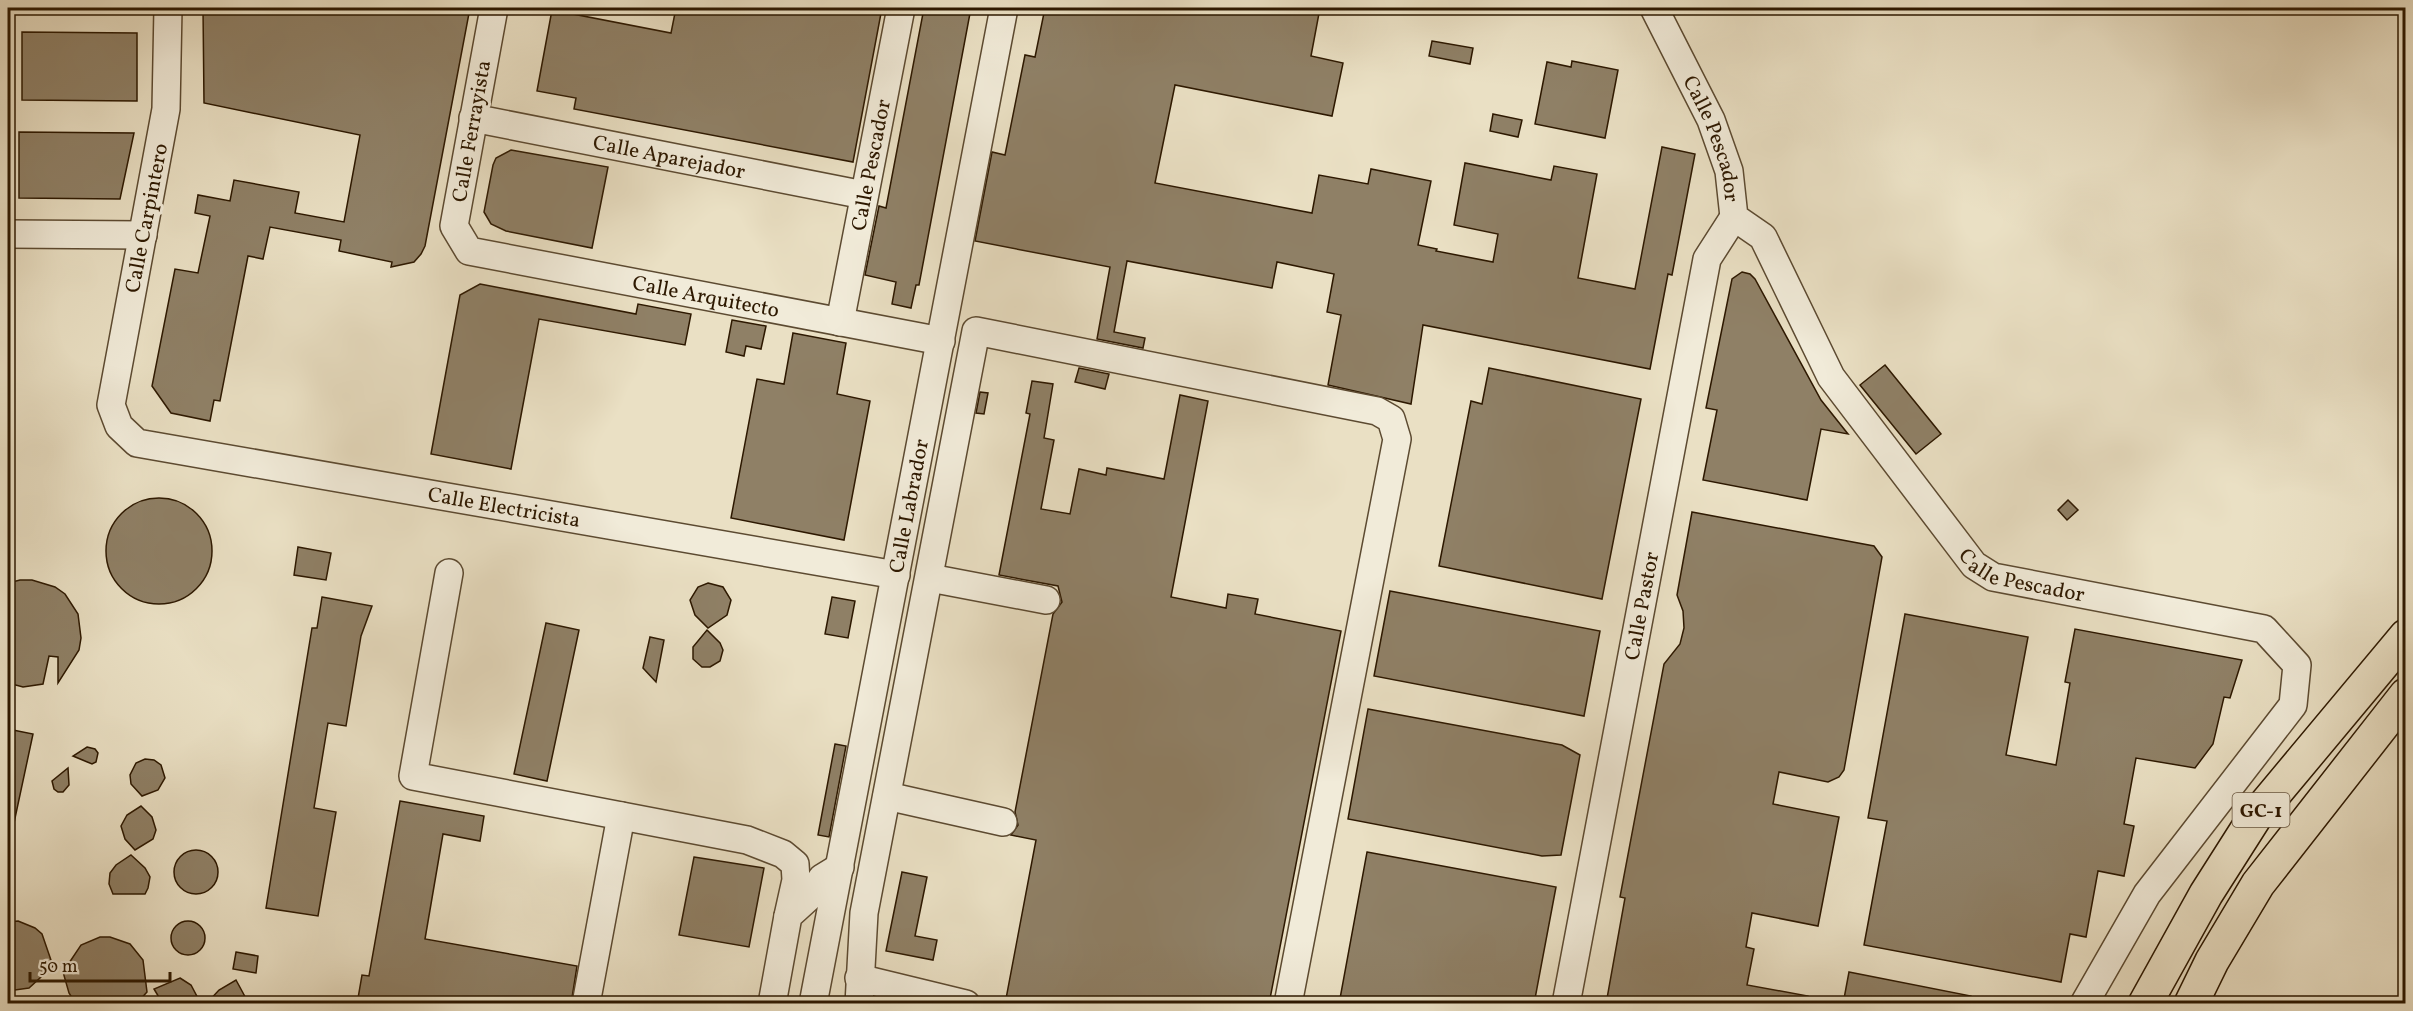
<svg xmlns="http://www.w3.org/2000/svg" width="2413" height="1011" viewBox="0 0 2413 1011" font-family="Vollkorn,serif">
  <style>
    .building { fill: #8f8066; stroke: #2d1800; stroke-width: 1.5 }
    .lines { fill: none; stroke-linecap: round; stroke-linejoin: round }
    .minor-casing { stroke: #5c4a31; stroke-width: 30 }
    .highway-casing { stroke: #2d1800; stroke-width: 36 }
    .minor { stroke: #f1ebd9; stroke-width: 27 }
    .highway { stroke: #eae0c4; stroke-width: 33 }
    .labels { text-anchor: middle; stroke-width: 6; stroke-linejoin: round; paint-order: stroke }
    .shield { fill: #f1ebd9; stroke: #685741; stroke-width: 1.5 }
    .shield-label { font-size: 20px; font-weight: bold; fill: #2d1800 }
    .street-label { font-size: 21px; fill: #2d1800; stroke: #f1ebd9 }
  </style>
  <rect width="100%" height="100%" fill="#eae0c4"/>
  <filter id="stains"><feTurbulence type="fractalNoise" baseFrequency=".00333" numOctaves="4"/><feColorMatrix values="0 0 0 0 .2 0 0 0 0 .09 0 0 0 0 .02 0 0 0 .5 -.17"/></filter>
  <radialGradient id="worn" r=".72"><stop offset=".6" stop-color="#630" stop-opacity="0"/><stop offset="1" stop-color="#630" stop-opacity=".3"/></radialGradient>
  <g class="building">
    <polygon points="203,8 470,8 425,246 421,254 414,262 391,267 392,262 339,251 341,240 270,227 263,259 248,256 220,401 214,400 210,421 171,413 152,386 175,269 198,273 210,216 195,213 198,195 230,201 234,180 299,192 295,213 344,222 360,135 204,103"/>
    <polygon points="676,8 882,8 853,162 574,109 576,98 537,91 552,10 671,33"/>
    <polygon points="924,8 971,8 919,285 916,285 911,308 892,304 896,282 865,275 879,206 886,208"/>
    <polygon points="1045,8 1320,8 1311,56 1343,63 1332,116 1175,85 1155,183 1312,213 1319,175 1368,184 1371,169 1431,181 1418,245 1437,249 1436,251 1493,262 1498,234 1454,225 1465,163 1551,180 1554,166 1597,174 1578,278 1635,289 1662,147 1695,154 1672,275 1668,274 1650,369 1423,325 1411,404 1328,385 1341,315 1327,312 1334,274 1277,262 1272,288 1127,261 1114,332 1145,338 1143,348 1097,339 1110,267 975,241 992,152 1005,155 1025,55 1035,57"/>
    <polygon points="22,32 137,33 137,101 22,100"/>
    <polygon points="1432,41 1473,48 1470,64 1429,56"/>
    <polygon points="1572,61 1618,70 1605,138 1535,124 1547,62 1571,67"/>
    <polygon points="1493,114 1522,120 1518,137 1490,131"/>
    <polygon points="19,132 134,133 120,199 19,198"/>
    <polygon points="511,150 608,167 592,248 506,231 491,224 484,212 493,165 496,158"/>
    <polygon points="1742,272 1750,274 1755,279 1821,400 1848,434 1821,429 1807,500 1703,480 1717,410 1706,408 1732,279"/>
    <polygon points="480,284 636,314 638,304 691,314 685,345 539,319 511,469 431,454 460,295"/>
    <polygon points="732,320 766,326 761,349 746,346 744,356 726,352"/>
    <polygon points="793,333 846,343 837,394 870,401 844,540 731,518 757,379 784,384"/>
    <polygon points="1885,365 1941,434 1916,454 1860,385"/>
    <polygon points="1079,368 1109,374 1105,389 1075,382"/>
    <polygon points="1489,368 1641,399 1602,599 1439,566 1471,401 1482,404"/>
    <polygon points="1032,381 1053,384 1044,438 1054,440 1041,509 1070,514 1079,469 1106,475 1107,468 1164,479 1180,395 1208,401 1171,597 1226,608 1228,594 1258,599 1255,614 1341,631 1269,1004 1005,1004 1036,840 1011,835 1018,825 1015,812 1053,614 1062,602 1058,586 999,575 1030,414 1026,413"/>
    <polygon points="980,392 988,393 984,414 976,413"/>
    <circle cx="159" cy="551" r="53"/>
    <polygon points="2068,500 2078,510 2067,520 2058,510"/>
    <polygon points="1692,512 1874,546 1882,557 1844,770 1839,777 1828,782 1779,772 1773,804 1839,817 1818,926 1752,913 1746,947 1754,949 1747,985 1808,996 1807,1004 1606,1004 1625,898 1620,897 1664,664 1680,644 1684,628 1683,611 1677,595"/>
    <polygon points="298,547 331,553 326,580 294,575"/>
    <polygon points="20,580 32,580 55,587 65,594 78,614 81,638 79,650 58,683 58,657 49,656 43,684 23,687 8,683 8,583"/>
    <polygon points="708,583 723,587 731,600 727,615 708,628 695,615 690,600 698,587"/>
    <polygon points="1390,591 1600,631 1584,716 1374,676"/>
    <polygon points="322,597 372,606 361,636 346,726 328,723 314,808 336,812 318,916 266,908 312,628 317,628"/>
    <polygon points="832,597 855,601 848,638 825,634"/>
    <polygon points="1905,614 2028,637 2006,755 2056,765 2070,683 2065,682 2075,629 2242,660 2230,698 2224,697 2213,744 2195,768 2136,758 2124,824 2134,826 2124,876 2098,871 2086,937 2070,934 2061,982 1864,945 1887,821 1868,818"/>
    <polygon points="546,623 579,630 547,781 514,774"/>
    <polygon points="707,630 720,643 723,650 720,661 710,667 702,667 693,659 693,647"/>
    <polygon points="650,637 664,640 656,682 643,668"/>
    <polygon points="1368,709 1562,745 1580,755 1561,855 1542,856 1348,819"/>
    <polygon points="8,729 33,734 14,823 8,822"/>
    <polygon points="835,744 846,746 829,837 818,835"/>
    <polygon points="87,747 95,749 98,753 96,762 92,764 73,756"/>
    <polygon points="145,759 154,760 161,765 165,778 158,790 142,796 131,784 130,775 136,763"/>
    <polygon points="68,768 69,785 63,792 58,792 54,789 52,781"/>
    <polygon points="400,801 484,816 480,841 443,834 425,939 577,966 571,1004 357,1004 362,975 369,976"/>
    <polygon points="141,806 152,817 156,830 153,839 135,850 125,839 121,826 127,815"/>
    <circle cx="196" cy="872" r="22"/>
    <polygon points="1367,852 1556,887 1534,1004 1339,1004"/>
    <polygon points="131,855 145,868 150,877 148,888 145,894 113,894 109,884 110,873 116,865"/>
    <polygon points="694,857 764,868 749,947 679,935"/>
    <polygon points="902,872 927,877 915,936 937,940 933,960 886,951"/>
    <polygon points="18,921 35,928 42,934 53,966 29,988 8,991 8,922"/>
    <circle cx="188" cy="938" r="17"/>
    <polygon points="100,937 110,937 130,944 143,960 147,992 136,1004 76,1004 69,993 63,972 81,945"/>
    <polygon points="236,952 258,956 256,973 233,969"/>
    <polygon points="1849,972 1971,996 1971,1004 1843,1004"/>
    <polygon points="180,978 191,985 201,1004 163,1004 154,989"/>
    <polygon points="236,980 249,1004 206,1004 219,990"/>
  </g>
  <g class="lines">
    <g class="minor-casing">
      <g id="minor">
        <path id="s1" d="M168,8L166,109L111,405L119,426L137,443L896,575"/>
        <path id="s2" d="M494,8L454,226L469,251L941,341"/>
        <path id="s3" d="M1654,8L1711,120L1729,171L1734,217L1763,237L1831,377L1974,565L1993,577L2264,629L2297,665L2293,705L2147,894L2084,1004"/>
        <path id="s4" d="M473,118L864,195"/>
        <polyline points="8,234 143,235"/>
        <path id="s5" d="M840,322L901,8"/>
        <polyline points="449,573 413,776 747,840 783,854 795,864 796,880 788,916"/>
        <polyline points="930,578 1046,600"/>
        <polyline points="887,796 1003,822"/>
        <polyline points="859,978 966,1004"/>
        <polyline points="586,1004 621,816"/>
        <polyline points="772,1004 788,916 810,896 822,878 840,867"/>
        <path id="s6" d="M813,1004L1004,8"/>
        <polyline points="859,1004 864,913 976,331 1377,411 1391,419 1397,439 1288,1004"/>
        <path id="s7" d="M1566,1004L1707,259L1734,217"/>
      </g>
    </g>
    <g class="highway-casing">
      <g id="highway">
        <polyline points="2145,1004 2206,894 2255,817 2406,636"/>
        <polyline points="2191,1004 2212,961 2258,884 2406,695"/>
      </g>
    </g>
    <use href="#minor" class="minor"/>
    <use href="#highway" class="highway"/>
  </g>
  <g class="labels">
    <rect class="shield" x="2232.5" y="793" width="57" height="34" rx="4.5"/>
    <g class="shield-label">
      <text x="2261" y="817">GC-1</text>
    </g>
    <g class="street-label">
      <text transform="translate(471 131) rotate(-80)" y="7">Calle Ferrayista</text>
      <text dy="7" stroke="none"><textPath href="#s3" startOffset="144">Calle Pescador</textPath></text>
      <text dy="7" stroke="none"><textPath href="#s4" startOffset="200">Calle Aparejador</textPath></text>
      <text dy="7" stroke="none"><textPath href="#s5" startOffset="160">Calle Pescador</textPath></text>
      <text transform="translate(146 218) rotate(-79)" y="7">Calle Carpintero</text>
      <text dy="7" stroke="none"><textPath href="#s2" startOffset="492">Calle Arquitecto</textPath></text>
      <text dy="7" stroke="none"><textPath href="#s1" startOffset="822">Calle Electricista</textPath></text>
      <text dy="7" stroke="none"><textPath href="#s6" startOffset="507">Calle Labrador</textPath></text>
      <text dy="7" stroke="none"><textPath href="#s3" startOffset="702">Calle Pescador</textPath></text>
      <text dy="7" stroke="none"><textPath href="#s7" startOffset="405">Calle Pastor</textPath></text>
    </g>
  </g>
  <rect width="2413" height="1011" fill="none" stroke="#eae0c4" stroke-width="30"/>
  <rect x="9" y="9" width="2395" height="993" fill="none" stroke="#2d1800" stroke-width="3"/>
  <rect x="15" y="15" width="2383" height="981" fill="none" stroke="#2d1800" stroke-width="1.5"/>
  <path d="M30 972v9h140v-9" fill="none" stroke="#2d1800" stroke-width="3"/>
  <text x="39" y="972" font-size="18" fill="#2d1800" stroke="#f1ebd9" stroke-width="4.5" paint-order="stroke">50 m</text>
  <rect width="100%" height="100%" filter="url(#stains)"/>
  <rect width="100%" height="100%" fill="url(#worn)"/>
</svg>
